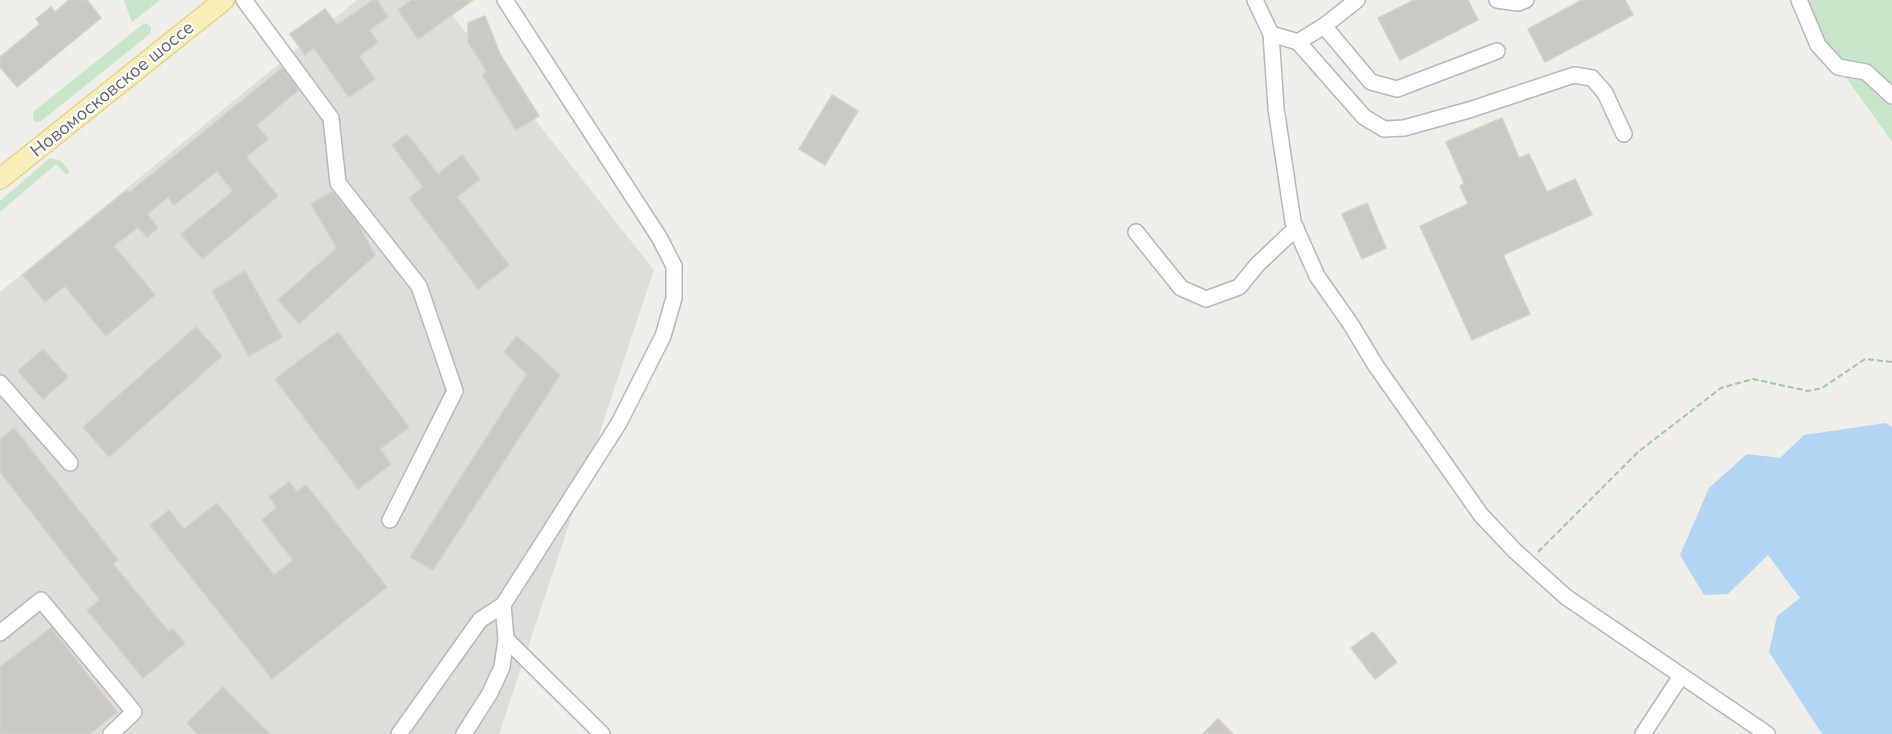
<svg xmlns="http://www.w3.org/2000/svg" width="1892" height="734" viewBox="0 0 1892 734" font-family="Mulish,sans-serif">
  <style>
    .industrial { fill: #deddda }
    .green { fill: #c8e4c9 }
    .water { fill: #b2d5f5 }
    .building { fill: #cbc9c4; stroke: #d3d0c7; stroke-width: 1.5 }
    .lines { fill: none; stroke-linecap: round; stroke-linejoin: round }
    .minor-casing { stroke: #b5b7ba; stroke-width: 18 }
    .major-casing { stroke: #e2c66e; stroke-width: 22 }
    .path { stroke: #a1c4ad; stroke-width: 2; stroke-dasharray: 6 3; stroke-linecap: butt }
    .minor { stroke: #fff; stroke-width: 15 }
    .major { stroke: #f6eeb6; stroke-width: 20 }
    .labels { text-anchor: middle; stroke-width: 4.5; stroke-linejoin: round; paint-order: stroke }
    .street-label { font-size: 18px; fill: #5f6266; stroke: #fff }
  </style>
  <rect width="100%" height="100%" fill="#efeee8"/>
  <polygon class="industrial" points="357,0 440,0 654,270 499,734 0,734 0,292"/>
  <g class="green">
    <polygon points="124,0 160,0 132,22"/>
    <polygon points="1790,0 1892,0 1892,142 1888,136"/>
    <polygon points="143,24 147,24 151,27 151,33 41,121 36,122 33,120 33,112"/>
    <polygon points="50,158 61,161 70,172 66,175 56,164 0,212 0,201"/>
  </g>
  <polygon class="water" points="1886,423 1892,427 1892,734 1822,734 1769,652 1777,616 1800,598 1768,555 1728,594 1704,595 1680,555 1709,488 1747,454 1780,458 1804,435"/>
  <g class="building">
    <polygon points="69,0 87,0 101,18 17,87 0,67 0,57 40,24 36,19 51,7 55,12"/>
    <polygon points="373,0 377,0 388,17 369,30 378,42 359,56 375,79 349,97 314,48 305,55 290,34 325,9 337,25"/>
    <polygon points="412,0 473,0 418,39 398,10"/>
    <polygon points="1414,0 1468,0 1478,20 1400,60 1378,18"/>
    <polygon points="1582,0 1625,0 1633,15 1545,62 1528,29"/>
    <polygon points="485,16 500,54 539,116 516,130 482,75 487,72 468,42 468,23"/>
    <polygon points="282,68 299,90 256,125 268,139 246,157 278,196 202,259 181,234 233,191 217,171 174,205 168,197 147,214 158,228 147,237 138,227 114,246 155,295 106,336 65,286 45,302 23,275 127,190 129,193"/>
    <polygon points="832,95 858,111 825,165 799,149"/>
    <polygon points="1502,118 1519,158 1529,154 1547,192 1575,179 1592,215 1503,255 1530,314 1472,340 1420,226 1468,204 1460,186 1464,183 1446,142"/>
    <polygon points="407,134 438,174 462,155 480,179 457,197 509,265 478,289 409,198 423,187 392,145"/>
    <polygon points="332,192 356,221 375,255 299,324 278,300 337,248 311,204"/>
    <polygon points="1367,203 1386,248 1362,259 1342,214"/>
    <polygon points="245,271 282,337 249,356 212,291"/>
    <polygon points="196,327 222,356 109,457 83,427"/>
    <polygon points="338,332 409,427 380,449 391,464 358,489 275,379"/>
    <polygon points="517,336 560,375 433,570 410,557 527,374 504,352"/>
    <polygon points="43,349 68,377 43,399 18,371"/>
    <polygon points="14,428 118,560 113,564 169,632 173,629 185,643 143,678 87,610 100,600 0,472 0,439"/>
    <polygon points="289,482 297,492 306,485 387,587 272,679 150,525 169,510 184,529 217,503 274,575 293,560 262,520 277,507 269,497"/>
    <polygon points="51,628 117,712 89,734 0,734 0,667"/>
    <polygon points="1373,632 1397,662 1375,679 1351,648"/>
    <polygon points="223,687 270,734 198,734 187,723"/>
    <polygon points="1218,719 1233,734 1203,734"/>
  </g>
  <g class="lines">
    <g class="minor-casing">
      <g id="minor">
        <polyline points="244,0 331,118 338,183 419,286 455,391 390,520"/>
        <polyline points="1255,0 1271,34 1276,108 1293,222 1317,276 1350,323 1376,366 1481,515 1515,551 1566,597 1767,734"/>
        <polyline points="1497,0 1518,3 1526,0"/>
        <polyline points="1799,0 1818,45 1838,67 1866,72 1892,96"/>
        <polyline points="1324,26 1357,0"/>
        <polyline points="1271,34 1298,42 1324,26 1371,82 1397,89 1497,51"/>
        <polyline points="1298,42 1364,117 1384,129 1404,128 1469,110 1574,75 1592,78 1605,93 1624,134"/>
        <polyline points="1136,232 1181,288 1206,299 1239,287 1257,265 1296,228"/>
        <polyline points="0,383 70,463"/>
        <polyline points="503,605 506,639 602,734"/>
        <polyline points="0,633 41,600 134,712 111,734"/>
        <polyline points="399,734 480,620 503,605 619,423 663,336 674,298 674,266 659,237 505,0"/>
        <polyline points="464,734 490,693 502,667 506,639"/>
        <polyline points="1643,734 1681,676"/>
      </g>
    </g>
    <g class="major-casing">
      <polyline id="major" points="0,179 224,0"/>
    </g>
    <polyline class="path" points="1538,552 1638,452 1721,388 1753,379 1808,391 1822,388 1865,359 1892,362"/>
    <use href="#minor" class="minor"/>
    <use href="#major" class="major"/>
  </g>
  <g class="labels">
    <g class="street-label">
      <text transform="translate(112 89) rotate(-39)" y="6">Новомосковское шоссе</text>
    </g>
  </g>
</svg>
